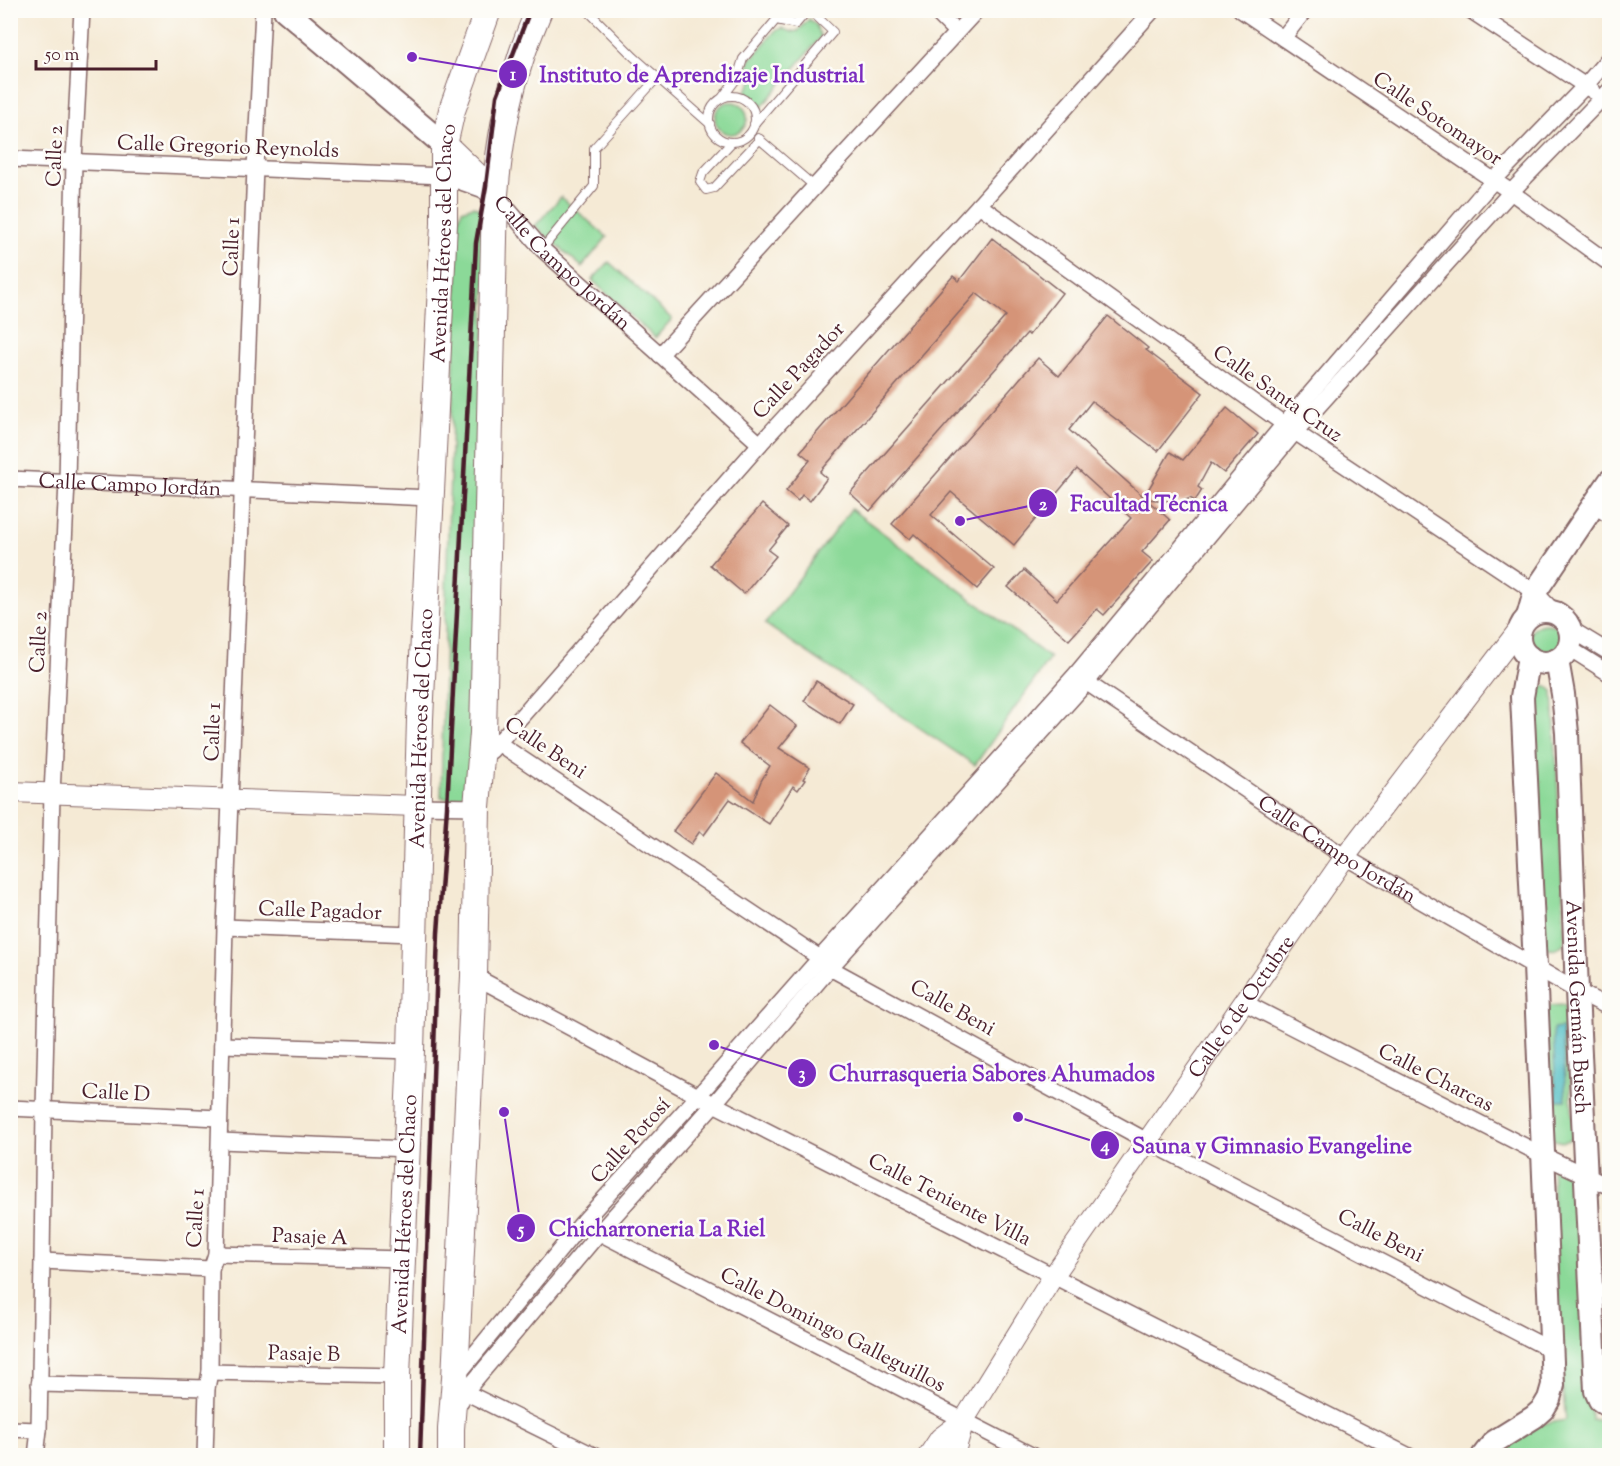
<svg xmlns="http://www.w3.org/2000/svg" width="1620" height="1466" viewBox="0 0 1620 1466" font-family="'Sorts Mill Goudy',serif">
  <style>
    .green { fill: #8bd998; stroke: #6a7c62; stroke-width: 1.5 }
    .water { fill: #4fbec4; stroke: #4c6e78; stroke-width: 1.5 }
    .building { fill: #d59478 }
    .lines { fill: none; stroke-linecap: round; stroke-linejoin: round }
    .service-casing { stroke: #866666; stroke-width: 10 }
    .minor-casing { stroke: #866666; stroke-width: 18 }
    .tertiary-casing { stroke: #866666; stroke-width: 22 }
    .secondary-casing { stroke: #866666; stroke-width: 26 }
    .primary-casing { stroke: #866666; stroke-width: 28 }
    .service { stroke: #fff; stroke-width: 8 }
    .minor { stroke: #fff; stroke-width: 15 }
    .tertiary { stroke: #fff; stroke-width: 20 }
    .secondary { stroke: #fff; stroke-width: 22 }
    .primary { stroke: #fff; stroke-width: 26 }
    .rail { stroke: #4a1f2b; stroke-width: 4.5 }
    .labels { text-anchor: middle; stroke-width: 5; stroke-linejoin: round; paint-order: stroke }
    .street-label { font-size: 21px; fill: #4a1f2b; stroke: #fdfcf7 }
    .leader { fill: none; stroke: #7b2cbf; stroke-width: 2 }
    .callout-dot { fill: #7b2cbf; stroke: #fdfcf7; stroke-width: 2 }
    .mark-label { font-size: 18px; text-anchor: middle; font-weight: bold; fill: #fff }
    .callout-label { font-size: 22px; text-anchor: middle; font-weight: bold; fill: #7b2cbf; stroke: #fdfcf7; stroke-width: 5; stroke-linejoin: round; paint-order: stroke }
  </style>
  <rect width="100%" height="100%" fill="#fdfcf7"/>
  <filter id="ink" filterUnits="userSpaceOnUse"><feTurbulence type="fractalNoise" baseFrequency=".0167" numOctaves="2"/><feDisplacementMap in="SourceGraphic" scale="12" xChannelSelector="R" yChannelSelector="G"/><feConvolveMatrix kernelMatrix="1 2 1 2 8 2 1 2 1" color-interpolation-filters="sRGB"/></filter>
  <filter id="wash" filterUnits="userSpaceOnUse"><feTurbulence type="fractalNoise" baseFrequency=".008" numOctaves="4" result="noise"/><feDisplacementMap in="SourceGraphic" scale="24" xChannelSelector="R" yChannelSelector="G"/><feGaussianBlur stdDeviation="1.35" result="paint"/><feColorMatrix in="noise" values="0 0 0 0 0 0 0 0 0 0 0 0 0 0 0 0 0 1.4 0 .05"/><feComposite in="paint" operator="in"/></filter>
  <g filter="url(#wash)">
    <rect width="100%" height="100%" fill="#f5ead5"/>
    <g class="green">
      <path d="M809,19L816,25L821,37L759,110L756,102L745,92C753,81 756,78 748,66L750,60L775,31L782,28L791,32L798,31Z"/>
      <circle cx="731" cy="118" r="16"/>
      <polygon points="561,197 607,237 582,267 535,226"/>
      <polygon points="473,206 487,212 472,791 467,801 458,802 441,797 446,589 459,219 462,210"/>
      <polygon points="609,262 672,319 655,338 592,280"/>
      <polygon points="851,509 1050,658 975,765 765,624"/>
      <circle cx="1546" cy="642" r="18"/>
      <path d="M1540,685L1547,686L1553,691L1565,942C1558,950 1554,951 1545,948L1530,692L1534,687Z"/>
      <path d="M1565,1005L1574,1137C1565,1143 1560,1143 1551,1138L1543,1006Z"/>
      <polygon points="1552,1165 1578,1177 1591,1419 1609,1422 1609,1455 1490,1456 1536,1425 1566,1420 1558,1348"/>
    </g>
    <polygon class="water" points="1562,1028 1566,1100 1556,1100 1553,1029"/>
    <g id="blocks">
      <g class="building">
        <polygon points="992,238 1062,293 1029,335 1027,333 870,511 850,493 1006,316 976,293 820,472 827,478 810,501 802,495 798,501 786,491 810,460 800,452 953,276 959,281"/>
        <polygon points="1108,316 1148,348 1146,350 1203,393 1158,451 1092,401 1069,430 1144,497 1170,452 1183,460 1227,408 1258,434 1224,473 1211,463 1198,487 1202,490 1195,501 1190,498 1182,502 1146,499 1170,520 1142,552 1153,561 1104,615 1097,609 1069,640 1008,587 1024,570 1057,600 1131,518 1077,469 1014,545 951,492 931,515 994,569 977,589 914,534 910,539 892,524 1038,358 1059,376"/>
        <polygon points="762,504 788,526 768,550 776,556 744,594 710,565"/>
        <polygon points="816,681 853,704 840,724 804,701"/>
        <polygon points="770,705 797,726 779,748 810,768 803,779 805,780 798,790 793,786 769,824 730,799 704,835 700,831 691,844 673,831 716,773 753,801 761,781 770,766 740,743"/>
      </g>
    </g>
  </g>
  <g filter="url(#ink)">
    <use href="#blocks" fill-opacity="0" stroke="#866666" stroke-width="1.5"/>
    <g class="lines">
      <g class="service-casing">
        <g id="service">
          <polyline points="587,10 634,57 710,124"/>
          <circle cx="732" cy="119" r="23"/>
          <polyline points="722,98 737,78 743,59 776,20 796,24 808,10"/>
          <polyline points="754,124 833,32 810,10"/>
          <polyline points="758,138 814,186"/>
          <polyline points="732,142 703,173 700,182 706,190 714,188 760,139"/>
          <polyline points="542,249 594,186 594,148 657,78"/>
        </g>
      </g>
      <g class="minor-casing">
        <g id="minor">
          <polyline points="934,10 956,32"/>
          <polyline points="1241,10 1511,192 1610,264"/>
          <polyline points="1470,10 1593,91"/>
          <polyline points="1283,38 1305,10"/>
          <path id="s1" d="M10,159L444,176L495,194L542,249L760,444"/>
          <polyline points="979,205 1295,432 1535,592 1554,612"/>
          <polyline points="660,355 977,10"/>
          <path id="s2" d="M10,479L430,498"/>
          <polyline points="1593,504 1610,516"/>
          <polyline points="1569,628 1610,653"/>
          <polyline points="1569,648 1610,674"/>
          <path id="s3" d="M1080,678L1345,857L1577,991L1610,1008"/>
          <polyline points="483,733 820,958 830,968 1147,1141 1551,1350"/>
          <polyline points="491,751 760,444 979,205 1153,10"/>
          <polyline points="417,806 477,807"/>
          <polyline points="225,927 413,934"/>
          <polyline points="474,976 698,1096 1409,1456"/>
          <polyline points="1245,1003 1542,1155 1610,1187"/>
          <polyline points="222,1045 411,1051"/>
          <polyline points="10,1108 219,1118"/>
          <polyline points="220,1141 408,1149"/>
          <polyline points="592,1229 1033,1456"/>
          <polyline points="216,1254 403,1259"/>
          <polyline points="42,1261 211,1269"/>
          <polyline points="210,1372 397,1376"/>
          <polyline points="39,1384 207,1388"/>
          <polyline points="461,1401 465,1392 599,1233 714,1104 830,968 1086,683 1295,432 1511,192 1610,90"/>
          <polyline points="10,1429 39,1430"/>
          <polyline points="36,1456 39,1430 42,1261 44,1109 52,794 67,482 74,161 82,10"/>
          <polyline points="205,1456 207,1388 210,1372 211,1269 216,1254 225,927 255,168 263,10"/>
          <polyline points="595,1456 465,1392 455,1378 582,1223 698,1096 820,958 1076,674 1284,424 1493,181 1585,86 1610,57"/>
        </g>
      </g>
      <g class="tertiary-casing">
        <g id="tertiary">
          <polyline points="10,792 417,806"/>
          <polyline points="928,1456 940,1438 964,1420"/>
          <path id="s4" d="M952,1456L956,1448L964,1420L1054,1275L1345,857L1520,628"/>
        </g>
      </g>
      <g class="secondary-casing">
        <g id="secondary">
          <polyline points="285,10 444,145"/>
          <circle cx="1545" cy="637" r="26"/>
          <polyline points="1528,617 1535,592 1610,481"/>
          <path id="s5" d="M1557,660L1563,694L1567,733L1577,991L1596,1391L1600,1400L1610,1407"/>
          <polyline points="1483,1456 1494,1442 1534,1417 1543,1409 1549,1399 1553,1385 1535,966 1522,697 1529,657"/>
        </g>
      </g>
      <g class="primary-casing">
        <g id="primary">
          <polyline points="444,145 495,194"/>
          <path id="s6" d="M397,1456V1376L411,1051L420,719L444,223V145L452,110L488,10"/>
          <path d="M451,1456V1429L455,1378L474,976L477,807L483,733L495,194C499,146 507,99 522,54C527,39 533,25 539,10"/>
        </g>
      </g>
      <use href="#service" class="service"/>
      <use href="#minor" class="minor"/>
      <use href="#tertiary" class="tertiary"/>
      <use href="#secondary" class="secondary"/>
      <use href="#primary" class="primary"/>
      <polyline class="rail" points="420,1456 438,933 447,807 476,243 486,186 497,96 530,10"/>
    </g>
  </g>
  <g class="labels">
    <g class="street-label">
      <text transform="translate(1438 118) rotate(34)" y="7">Calle Sotomayor</text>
      <text transform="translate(228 146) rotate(2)" y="7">Calle Gregorio Reynolds</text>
      <text transform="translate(54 156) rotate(-88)" y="7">Calle 2</text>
      <text dy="7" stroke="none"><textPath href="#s6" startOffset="1214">Avenida Héroes del Chaco</textPath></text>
      <text transform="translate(231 247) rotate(-88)" y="7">Calle 1</text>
      <text dy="7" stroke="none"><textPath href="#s1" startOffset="585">Calle Campo Jordán</textPath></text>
      <text transform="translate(798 370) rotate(-47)" y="7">Calle Pagador</text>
      <text transform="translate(1278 393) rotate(35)" y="7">Calle Santa Cruz</text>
      <text dy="7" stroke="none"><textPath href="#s2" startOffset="120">Calle Campo Jordán</textPath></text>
      <text transform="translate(38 642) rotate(-87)" y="7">Calle 2</text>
      <text dy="7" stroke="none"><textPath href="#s6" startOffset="728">Avenida Héroes del Chaco</textPath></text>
      <text transform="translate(212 732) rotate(-88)" y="7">Calle 1</text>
      <text transform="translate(546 747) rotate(34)" y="7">Calle Beni</text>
      <text dy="7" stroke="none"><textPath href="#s3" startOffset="309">Calle Campo Jordán</textPath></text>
      <text transform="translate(320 910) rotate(2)" y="7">Calle Pagador</text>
      <text transform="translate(953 1007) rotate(29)" y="7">Calle Beni</text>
      <text dy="7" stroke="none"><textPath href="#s4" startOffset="536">Calle 6 de Octubre</textPath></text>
      <text dy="7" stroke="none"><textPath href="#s5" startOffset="348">Avenida Germán Busch</textPath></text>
      <text transform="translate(1436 1077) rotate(27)" y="7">Calle Charcas</text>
      <text transform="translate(116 1092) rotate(3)" y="7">Calle D</text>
      <text transform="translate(630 1140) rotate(-48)" y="7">Calle Potosí</text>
      <text transform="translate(950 1199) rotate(27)" y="7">Calle Teniente Villa</text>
      <text dy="7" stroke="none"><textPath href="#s6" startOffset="242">Avenida Héroes del Chaco</textPath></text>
      <text transform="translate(195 1218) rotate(-87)" y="7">Calle 1</text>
      <text transform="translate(1381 1235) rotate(27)" y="7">Calle Beni</text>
      <text transform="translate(310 1236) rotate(2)" y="7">Pasaje A</text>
      <text transform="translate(833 1329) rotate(27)" y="7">Calle Domingo Galleguillos</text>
      <text transform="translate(304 1353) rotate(1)" y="7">Pasaje B</text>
    </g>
  </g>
  <path class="leader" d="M412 57L513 74M960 521L1043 503M714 1045L802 1073M1018 1117L1105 1145M504 1112L521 1228"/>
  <g class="callout-dot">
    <circle cx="412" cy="57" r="6"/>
    <circle cx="960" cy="521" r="6"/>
    <circle cx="714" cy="1045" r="6"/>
    <circle cx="1018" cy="1117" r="6"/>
    <circle cx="504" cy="1112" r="6"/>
    <circle cx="513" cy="74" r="15"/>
    <circle cx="1043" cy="503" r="15"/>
    <circle cx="802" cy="1073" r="15"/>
    <circle cx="1105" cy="1145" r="15"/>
    <circle cx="521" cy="1228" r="15"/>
  </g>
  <g class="mark-label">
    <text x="513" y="80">1</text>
    <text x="1043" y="510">2</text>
    <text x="802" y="1079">3</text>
    <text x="1105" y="1151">4</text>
    <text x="521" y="1235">5</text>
  </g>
  <g class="callout-label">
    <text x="702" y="82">Instituto de Aprendizaje Industrial</text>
    <text x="1149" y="511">Facultad Técnica</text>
    <text x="992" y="1081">Churrasqueria Sabores Ahumados</text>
    <text x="1272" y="1153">Sauna y Gimnasio Evangeline</text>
    <text x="657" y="1236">Chicharroneria La Riel</text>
  </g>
  <rect width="1620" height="1466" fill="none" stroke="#fdfcf7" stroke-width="36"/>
  <path d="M36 60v9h120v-9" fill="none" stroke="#4a1f2b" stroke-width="3"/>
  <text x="45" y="60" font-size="18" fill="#4a1f2b" stroke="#fdfcf7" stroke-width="4.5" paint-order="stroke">50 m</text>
</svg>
